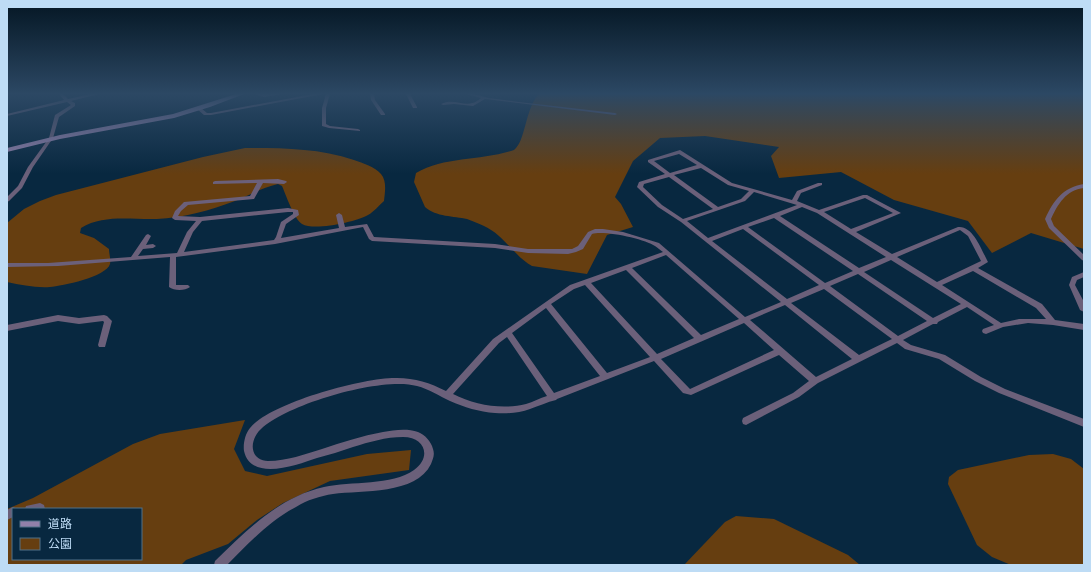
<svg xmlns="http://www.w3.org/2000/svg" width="1091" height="572" viewBox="0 0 1091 572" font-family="'Source Serif 4','Noto Sans JP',serif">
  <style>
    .green { fill: #663e10; fill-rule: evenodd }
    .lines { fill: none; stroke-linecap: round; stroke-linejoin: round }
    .street { fill: #6b607a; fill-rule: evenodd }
    .secondary { fill: #9280aa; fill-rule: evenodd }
  </style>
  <rect width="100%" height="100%" fill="#082840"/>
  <g class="green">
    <path d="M539,94H1084V249L1031,233L992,253L968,221L894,200L841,172L779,178L771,156L779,147L705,136L660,138L633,161L615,197L621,204L633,227L607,235L587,274L532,266C514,256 504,235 484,226C479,224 473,221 467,219C454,216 436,217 425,207L414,182L416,173C445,156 482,161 514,150C526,141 525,108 539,94Z"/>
    <path d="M245,148C282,148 318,148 354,160C363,163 375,167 381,174C387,181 385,192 384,201C379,205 374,212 368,215C356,222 314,231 302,224C294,219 286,195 282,186L278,184C262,188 249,195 235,201C211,210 183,218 157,219C132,220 104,214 81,228L80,233L94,238L109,249C109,253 111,260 110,264C106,277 62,286 50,287C36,288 21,285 7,282V223L24,209L40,201L56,195L203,157Z"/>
    <path d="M245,420L234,449L245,471L267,476L367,454L411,450L409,470L330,481L283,503L257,520L228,544L186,560L181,565H7V509L33,498L133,444L160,434ZM13,509H141V559H13Z"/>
    <polygon points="1053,454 1071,459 1084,469 1084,565 1011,565 992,557 977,545 948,484 949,477 958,470 1029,455"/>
    <polygon points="736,516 774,519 848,555 860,565 684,565 725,522"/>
  </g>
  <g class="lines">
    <g class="street">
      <polygon points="59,94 63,94 68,99 91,94 99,94 71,101 75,103 75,106 59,117 53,138 33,167 22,188 9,201 7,202 7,197 18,186 28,167 49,138 55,115 71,105 67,102 7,116 7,114 64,100"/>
      <polygon points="254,94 281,94 264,97"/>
      <polygon points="313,94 323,94 211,115 204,115 197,109 201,108 207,113 211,113"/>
      <polygon points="326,94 330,94 326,108 326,124 330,126 358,129 360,130 360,131 329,128 322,126 322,108"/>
      <polygon points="370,94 374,94 375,100 385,114 385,115 381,115 371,100"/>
      <polygon points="406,94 410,94 417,107 417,108 413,108"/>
      <path d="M467,94H473L489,98L519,102L615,113L617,114L615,115L485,99L473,106L454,104L443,105L441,104C452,98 464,106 472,103C475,103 478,100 481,98Z"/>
      <path d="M680,150L732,183L792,200L797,191L818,183H822V185L801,193L797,201L819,210L863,195H867L901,213L856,232L892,254L958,227C973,225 982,251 988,262L978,268L1042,304L1055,320L1084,324V330L1053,325L1028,323L1003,327L986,334L983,333L982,331L983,329L994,325L967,307L938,322L937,324H933L903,340L911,345L945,355L981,377L1005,389L1084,419V427L999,393L975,381L939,359L905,349L897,343L818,383L799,397L746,425L743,424L742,421L743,418L793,393L809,381L779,355L691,395L683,393L654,361L557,399L556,400C547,402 539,406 530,409C519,413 506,414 495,413C479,412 464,407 450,401C439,396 429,389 417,386C382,376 287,404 261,429C249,440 249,460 268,461C287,461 305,454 322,449C342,442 362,436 383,432C394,430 407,428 418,432C425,435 431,441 433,449C435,455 433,459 431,464C416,495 362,490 333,494C320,496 307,500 296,507C269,521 248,544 227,565H214L215,561C247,530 279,497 324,487C351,481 392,486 414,470C432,457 425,437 403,437C386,437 369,442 353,447C341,451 329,455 317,458C297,465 251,482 244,451C243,444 245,434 250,428C270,403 364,377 397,378C415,378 430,383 446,391L493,339L570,285L663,252C660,250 658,248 655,246C645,239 604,230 592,234L583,249L576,252L568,254L528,253L495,248L372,241L369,239L363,227L275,244L176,257V285H188L190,287C185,291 174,291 169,287L170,257L58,266L7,267V263H48L131,257L146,235L148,234L151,236L146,245L153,244L156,246L153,248L143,249L138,256L177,253L187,232L196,221L175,220L172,218L175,211L184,202L250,196L257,183L213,184V182L215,181L278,179L286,181L287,182L284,184L263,183L254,199L188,205L181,211L178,216L200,217L288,208L298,210L299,215L286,224L281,238L339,228L336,215L339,213L342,215L345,227L367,224L374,237L495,244L528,249H572L578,246L588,232L595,229H603L623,232L659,243L745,317L781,302L681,222L658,207L637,187L639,182L665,174L648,162V160ZM679,154L697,165L670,173L654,161ZM701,168L728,185L749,191L741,199L718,207L674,175ZM669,177L713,209L683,219L662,205L643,187L644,184ZM754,192L797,205L708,238L687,221L745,201ZM865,198L893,213L851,229L824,212ZM802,207L817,213L886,257L859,268L780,216ZM288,212H293V214L281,222L276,237L274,240L184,252L193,232L202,221ZM774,218L853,271L825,283L748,227ZM743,229L819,285L787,299L712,241ZM960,230L968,236L981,261L937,282L897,257ZM666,255L739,319L701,335L632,268ZM891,260L961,304L933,318L864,272ZM626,270L694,338L657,354L591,283ZM973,271L1036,308L1046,319H1019L1001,323L942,285ZM858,274L927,321L898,336L830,286ZM585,285L650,357L607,373L551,304L574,289ZM824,289L892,339L859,355L791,303ZM785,305L852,359L816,377L750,320ZM546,308L600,376L554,393L512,333ZM744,323L774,350L690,389L689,388L661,359ZM507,337L547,396C540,398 533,402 526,404C502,410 475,405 453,394L499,343Z"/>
      <path d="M1084,184V188C1066,190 1058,204 1051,219L1054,226L1084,255V261L1082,260L1049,228L1045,219C1054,200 1062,188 1084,184Z"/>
      <polygon points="1084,272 1084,277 1077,280 1075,285 1084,302 1084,312 1080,310 1069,285 1072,277"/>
      <polygon points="58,315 79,318 104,315 107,316 112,321 105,347 99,347 98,345 104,322 103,321 79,324 58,321 7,331 7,325"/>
      <polygon points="40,503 44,505 45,509 25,509 26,506"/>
      <polygon points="13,507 17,509 13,509 13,517 7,520 7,510"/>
    </g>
    <polygon class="secondary" points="236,94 244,94 210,107 174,118 60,139 7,152 7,148 60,135 173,114"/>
  </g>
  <linearGradient id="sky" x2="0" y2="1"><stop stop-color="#041623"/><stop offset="0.54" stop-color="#2c4864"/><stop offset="1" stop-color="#2c4864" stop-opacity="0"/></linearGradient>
  <rect width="1091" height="174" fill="url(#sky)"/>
  <rect width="1091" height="572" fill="none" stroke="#bedcf5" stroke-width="16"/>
  <rect x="12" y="508" width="130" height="52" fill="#082840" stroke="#517088"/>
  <rect x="20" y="521" width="20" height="6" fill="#9280aa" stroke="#517088"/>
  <text x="48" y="528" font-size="12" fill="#bedcf5">道路</text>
  <rect x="20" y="538" width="20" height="12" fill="#663e10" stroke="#517088"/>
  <text x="48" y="548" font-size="12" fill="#bedcf5">公園</text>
</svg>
